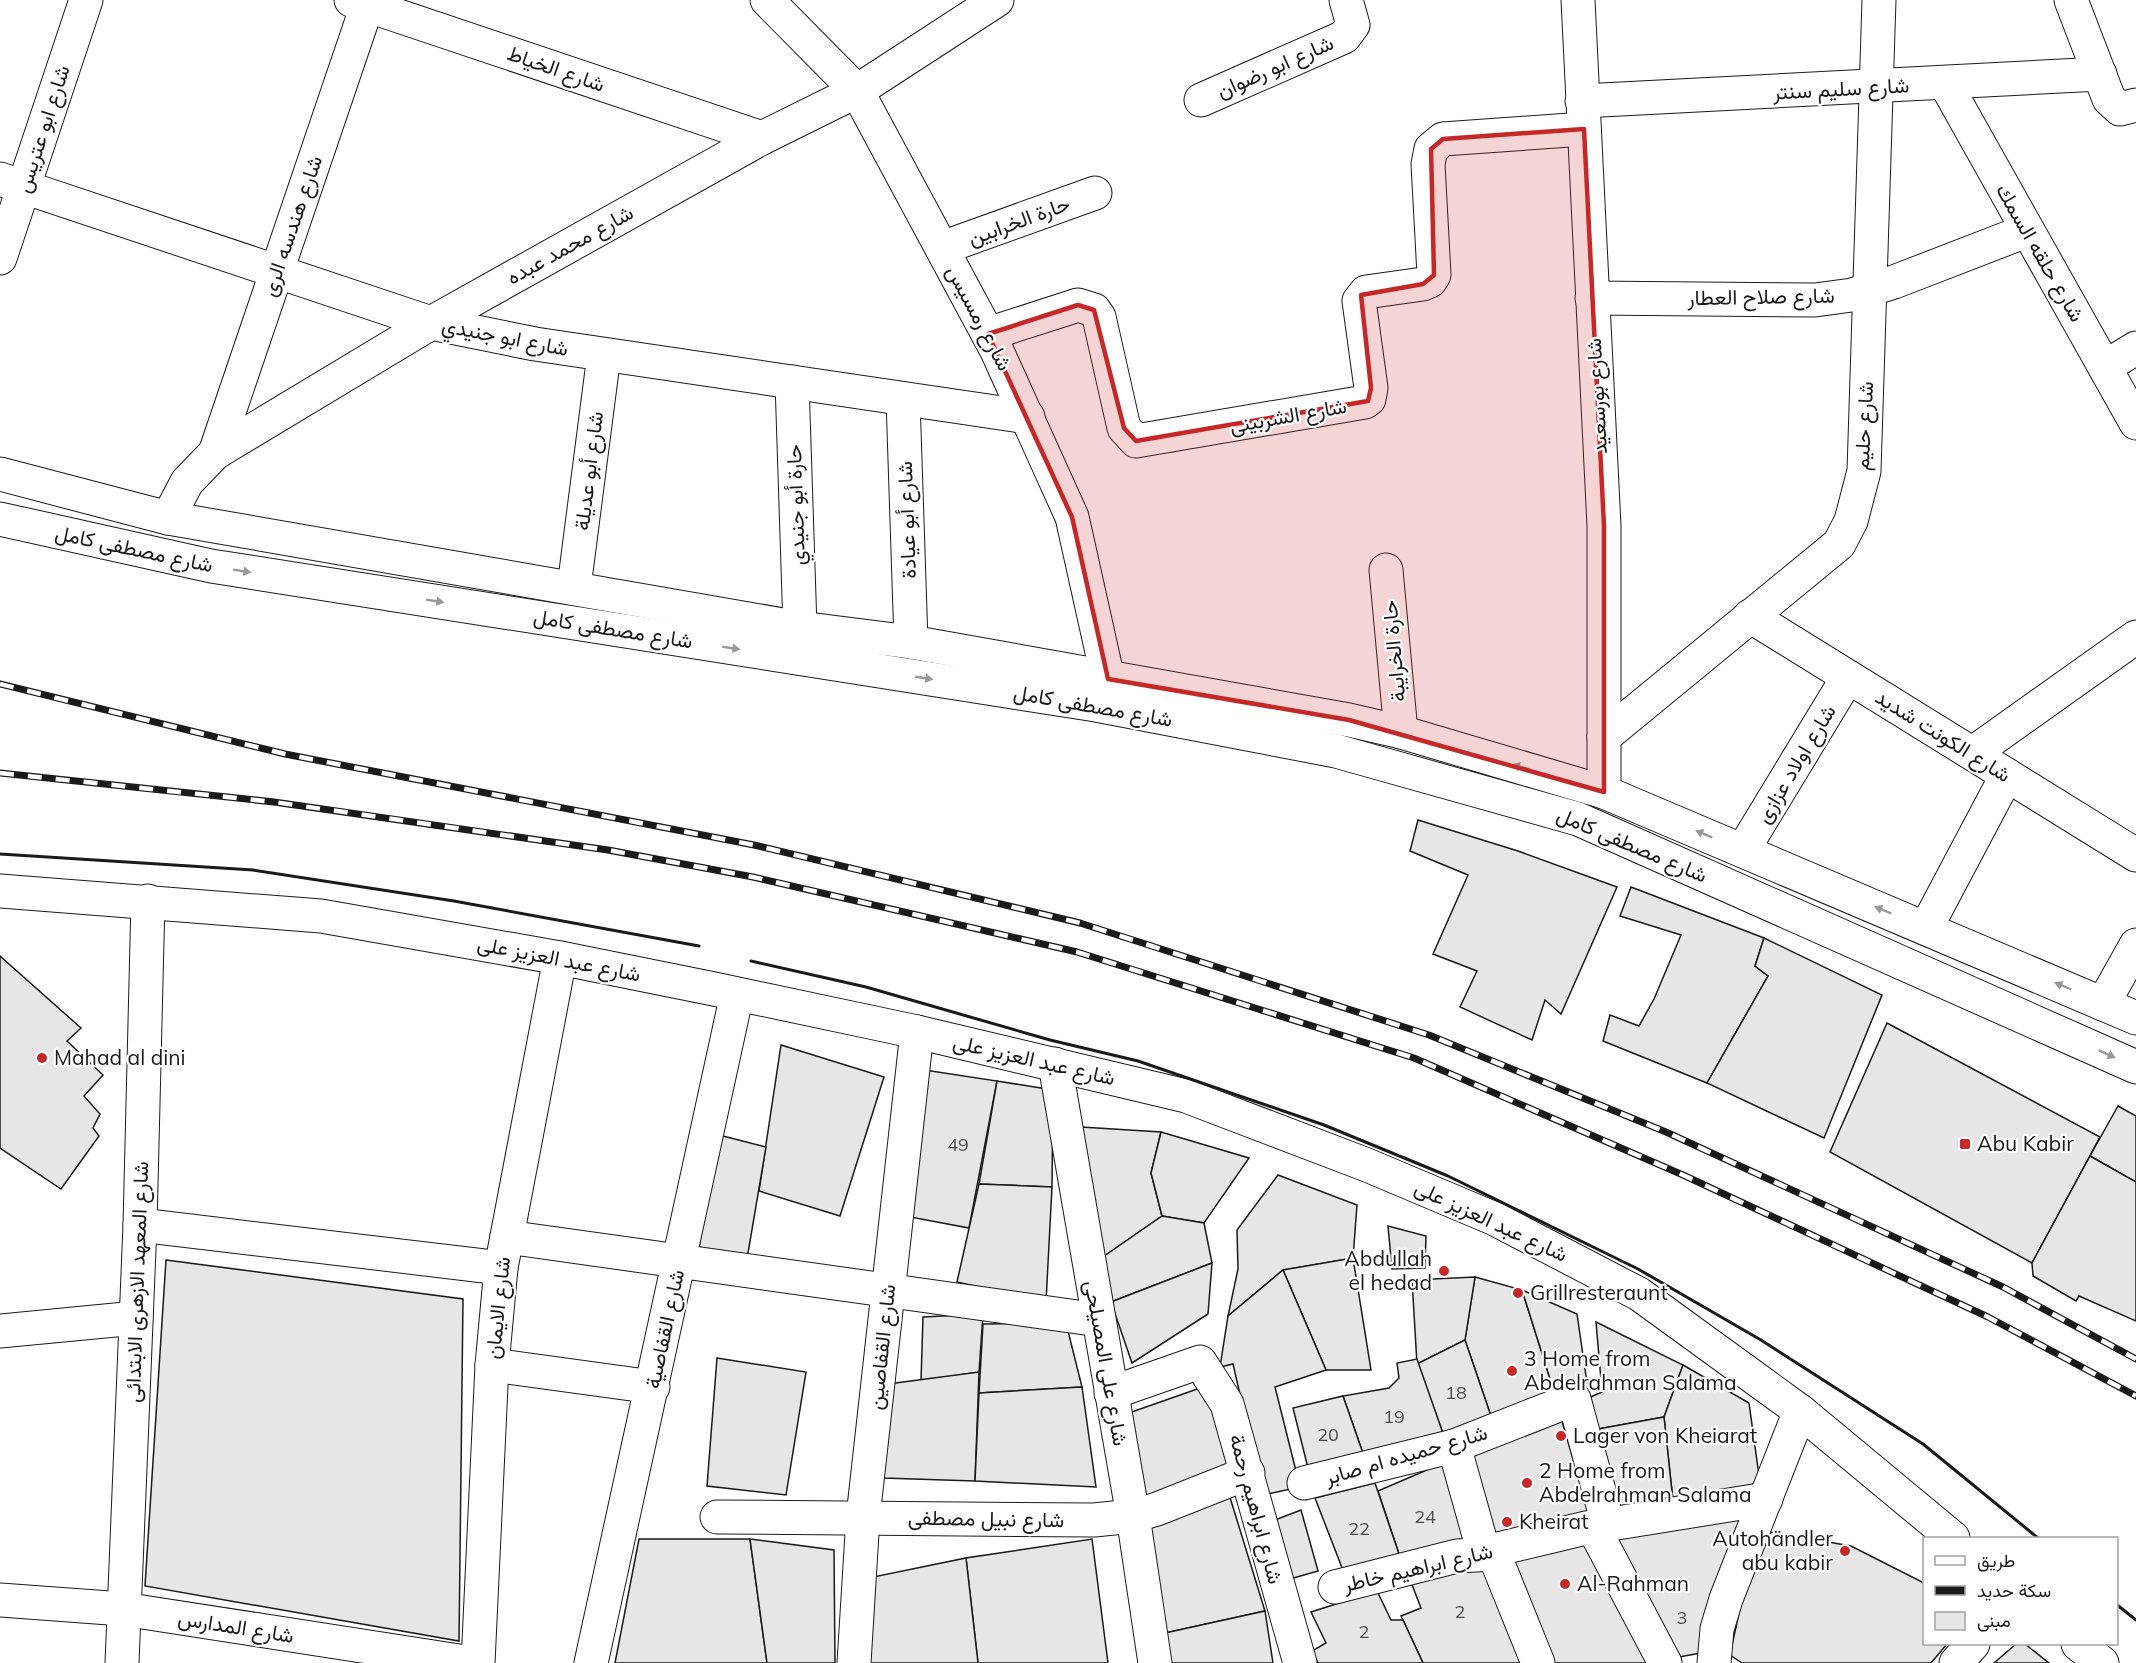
<svg xmlns="http://www.w3.org/2000/svg" width="2136" height="1663" viewBox="0 0 2136 1663" font-family="Mulish,Vazirmatn,sans-serif">
  <style>
    .building { fill: #e6e6e6; stroke: #1a1a1a; stroke-width: 1.5 }
    .lines { fill: none; stroke-linecap: round; stroke-linejoin: round }
    .street-casing { stroke: #1a1a1a; stroke-width: 35 }
    .secondary-casing { stroke: #1a1a1a; stroke-width: 35 }
    .primary-casing { stroke: #1a1a1a; stroke-width: 35 }
    .street { stroke: #fff; stroke-width: 33 }
    .secondary { stroke: #fff; stroke-width: 33 }
    .primary { stroke: #fff; stroke-width: 33 }
    .rail-casing { stroke: #1a1a1a; stroke-width: 7 }
    .rail { stroke: #fff; stroke-width: 4.5; stroke-dasharray: 14; stroke-linecap: butt }
    .wall { stroke: #1a1a1a; stroke-width: 3 }
    .oneway { fill: #989898 }
    .marked { fill: #c62828; fill-opacity: 0.2; stroke: #c62828; stroke-width: 4.5; stroke-linejoin: round }
    .poi-dot { fill: #c62828; stroke: #fff; stroke-width: 2 }
    .labels { text-anchor: middle; stroke-width: 4.5; stroke-linejoin: round; paint-order: stroke }
    .number-label { font-size: 18px; fill: #4d4d4d }
    .street-label { font-size: 21px; fill: #1a1a1a; stroke: #fff }
    .poi-label { font-size: 21px; fill: #1a1a1a; stroke: #fff; text-anchor: start }
  </style>
  <rect width="100%" height="100%" fill="#fff"/>
  <g class="building">
    <polygon points="1418,820 1518,851 1617,887 1561,1014 1545,1000 1532,1040 1460,1007 1477,971 1433,954 1468,875 1410,851"/>
    <polygon points="1631,887 1764,938 1755,966 1768,976 1707,1083 1603,1041 1610,1015 1639,1026 1654,999 1681,935 1620,916"/>
    <polygon points="1764,938 1882,995 1824,1138 1707,1083 1768,976 1755,966"/>
    <polygon points="0,956 81,1028 67,1041 103,1075 84,1096 100,1114 93,1128 99,1136 61,1189 0,1148"/>
    <polygon points="1887,1023 2100,1137 2032,1263 1830,1152"/>
    <polygon points="781,1045 884,1077 840,1216 759,1191"/>
    <polygon points="918,1069 997,1081 969,1228 905,1216"/>
    <polygon points="997,1081 1053,1090 1052,1187 979,1184"/>
    <polygon points="2118,1106 2136,1116 2136,1182 2090,1156"/>
    <polygon points="1081,1127 1161,1132 1151,1173 1162,1216 1100,1259"/>
    <polygon points="1161,1132 1249,1158 1204,1223 1162,1216 1151,1173"/>
    <polygon points="719,1135 766,1147 747,1259 699,1247"/>
    <polygon points="2090,1156 2136,1182 2136,1321 2079,1296 2076,1301 2033,1276 2032,1263"/>
    <polygon points="1278,1175 1357,1205 1353,1258 1283,1270 1228,1316 1238,1269 1237,1230"/>
    <polygon points="979,1184 1052,1187 1046,1302 957,1282"/>
    <polygon points="1162,1216 1204,1223 1212,1263 1111,1302 1100,1259"/>
    <polygon points="1388,1226 1426,1236 1425,1268 1392,1269"/>
    <polygon points="1353,1258 1371,1370 1326,1370 1283,1270"/>
    <polygon points="166,1260 463,1299 459,1641 145,1586"/>
    <polygon points="1212,1263 1208,1314 1132,1363 1111,1302"/>
    <polygon points="1283,1270 1326,1370 1275,1387 1300,1487 1263,1495 1233,1364 1220,1367 1228,1316"/>
    <polygon points="1475,1277 1522,1290 1557,1401 1493,1422 1465,1340"/>
    <polygon points="1475,1277 1465,1340 1417,1364 1412,1280"/>
    <polygon points="1522,1290 1577,1314 1587,1383 1557,1401"/>
    <polygon points="983,1314 979,1372 921,1381 923,1317"/>
    <polygon points="1596,1322 1683,1365 1664,1417 1598,1429 1586,1399 1602,1392"/>
    <polygon points="1066,1323 1082,1387 979,1393 983,1324"/>
    <polygon points="1465,1340 1493,1422 1445,1439 1417,1364"/>
    <polygon points="717,1358 806,1372 786,1495 707,1486"/>
    <polygon points="1417,1359 1445,1439 1366,1462 1343,1396 1389,1388 1399,1378 1397,1363"/>
    <polygon points="1683,1365 1749,1403 1760,1483 1673,1501 1664,1417"/>
    <polygon points="979,1372 975,1481 883,1478 888,1384"/>
    <polygon points="1082,1387 1096,1487 975,1481 979,1393"/>
    <polygon points="1203,1387 1235,1464 1148,1501 1126,1414"/>
    <polygon points="1343,1396 1366,1462 1310,1476 1293,1408"/>
    <polygon points="1664,1417 1673,1501 1614,1511 1598,1429"/>
    <polygon points="1561,1418 1590,1517 1493,1543 1464,1449"/>
    <polygon points="1450,1460 1470,1543 1401,1560 1378,1491"/>
    <polygon points="1375,1483 1401,1560 1346,1578 1315,1498"/>
    <polygon points="1228,1491 1265,1611 1165,1633 1146,1522"/>
    <polygon points="1301,1510 1318,1571 1283,1581 1267,1523"/>
    <polygon points="1748,1510 1706,1652 1674,1658 1612,1537"/>
    <polygon points="1771,1532 1851,1546 1924,1583 1924,1644 1947,1644 1931,1663 1742,1663 1730,1655 1743,1594"/>
    <polygon points="1590,1536 1656,1663 1546,1663 1505,1556"/>
    <polygon points="639,1539 750,1539 767,1663 615,1663"/>
    <polygon points="750,1539 834,1550 835,1663 767,1663"/>
    <polygon points="1092,1539 1108,1663 978,1663 966,1558"/>
    <polygon points="966,1558 978,1663 869,1663 873,1577"/>
    <polygon points="1490,1564 1528,1663 1423,1663 1401,1616 1421,1608 1411,1582"/>
    <polygon points="1377,1591 1391,1620 1403,1620 1423,1663 1318,1663 1312,1651 1326,1643 1311,1612"/>
    <polygon points="1265,1611 1273,1663 1169,1663 1165,1633"/>
    <polygon points="2016,1644 2025,1644 2049,1663 1994,1663"/>
  </g>
  <g class="lines">
    <g class="street-casing">
      <g id="street">
        <polyline points="351,0 762,138"/>
        <polyline points="767,0 857,91 997,351 1072,517 1108,679"/>
        <polyline points="1578,0 1604,526 1604,792"/>
        <polyline points="2071,0 2109,99 2120,109 2136,105"/>
        <polyline points="1945,83 2136,423"/>
        <polyline points="1201,100 1344,37 1353,25 1346,0"/>
        <polyline points="1582,101 2100,74"/>
        <polyline points="0,179 431,323 535,344 1028,417"/>
        <polyline points="942,248 1095,193"/>
        <polyline points="0,258 86,0"/>
        <polyline points="1592,298 1815,300 1852,295 1894,282 2026,231"/>
        <polyline points="988,334 1078,305 1094,310 1099,317 1124,428 1136,441 1365,402 1369,399 1371,388 1359,301 1366,292 1423,284 1430,281 1434,275 1428,164 1431,149 1443,139 1584,129"/>
        <polyline points="2105,367 2136,348"/>
        <polyline points="792,382 800,628"/>
        <polyline points="903,399 911,642"/>
        <polyline points="215,453 369,0"/>
        <polyline points="168,518 187,482 215,453 431,323 762,138 857,91 997,0"/>
        <polyline points="1386,570 1401,732"/>
        <polyline points="574,587 604,355"/>
        <polyline points="1750,616 2136,855"/>
        <polyline points="1604,737 1839,544 1851,521 1864,471 1879,0"/>
        <polyline points="1973,753 2136,637"/>
        <polyline points="1743,850 1848,677"/>
        <polyline points="0,891 321,916 560,958 714,989 917,1032 1186,1096 1367,1165 1495,1219 1639,1294 1800,1411 1953,1538"/>
        <polyline points="1926,928 2007,775"/>
        <polyline points="2103,1004 2136,945"/>
        <polyline points="140,1225 501,1268"/>
        <polyline points="507,1237 1099,1320"/>
        <polyline points="0,1331 136,1318"/>
        <polyline points="492,1365 653,1387"/>
        <polyline points="1111,1393 1200,1362 1227,1404 1300,1663"/>
        <polyline points="1454,1446 1484,1553"/>
        <polyline points="1304,1483 1454,1446 1574,1399 1608,1524"/>
        <polyline points="717,1517 1094,1520 1133,1516 1157,1509 1248,1473"/>
        <polyline points="1593,1527 1665,1663"/>
        <polyline points="1494,1554 1538,1663"/>
        <polyline points="1335,1587 1457,1556 1494,1554 1498,1549 1586,1528 1766,1499"/>
        <polyline points="0,1600 123,1609 472,1663"/>
        <polyline points="2078,1644 2102,1663"/>
        <polyline points="122,1663 140,1225 148,901"/>
        <polyline points="478,1663 492,1365 501,1268 560,958"/>
        <polyline points="591,1663 737,994"/>
        <polyline points="854,1663 863,1517 917,1032"/>
        <polyline points="1714,1663 1717,1629 1726,1599 1800,1411"/>
        <polyline points="1956,1663 1973,1644"/>
      </g>
    </g>
    <g class="secondary-casing">
      <polyline id="secondary" points="1055,1064 1133,1516 1155,1663"/>
    </g>
    <g class="primary-casing">
      <g id="primary">
        <polyline points="0,474 168,518 800,628 911,642 1349,720 1401,732 1604,792 2136,1018"/>
        <polyline points="0,519 211,566 1096,705 1336,751 1578,819 2136,1067"/>
      </g>
    </g>
    <use href="#street" class="street"/>
    <use href="#secondary" class="secondary"/>
    <use href="#primary" class="primary"/>
    <g class="rail-casing">
      <g id="rail">
        <polyline points="0,684 285,754 754,845 1080,923 1429,1035 1666,1132 2003,1287 2136,1359"/>
        <polyline points="0,773 274,802 608,850 753,877 1077,952 1414,1058 1683,1175 1988,1317 2136,1396"/>
      </g>
    </g>
    <use href="#rail" class="rail"/>
    <g class="wall">
      <polyline points="0,854 253,870 454,901 699,946"/>
      <polyline points="751,961 866,987 1050,1040 1138,1061 1324,1125 1448,1176 1638,1269 1761,1340 1923,1444 2038,1538"/>
      <polyline points="2116,1604 2136,1620"/>
    </g>
  </g>
  <defs><path id="oneway-solid" d="M-6-.8H1V-3.2L6.5 0L1 3.2V.8H-6Z" transform="scale(1.5)"/></defs>
  <g class="oneway">
    <use href="#oneway-solid" transform="translate(242 571) rotate(9)"/>
    <use href="#oneway-solid" transform="translate(435 601) rotate(9)"/>
    <use href="#oneway-solid" transform="translate(731 648) rotate(9)"/>
    <use href="#oneway-solid" transform="translate(924 678) rotate(9)"/>
    <use href="#oneway-solid" transform="translate(1521 767) rotate(-164)"/>
    <use href="#oneway-solid" transform="translate(1704 834) rotate(-157)"/>
    <use href="#oneway-solid" transform="translate(1883 910) rotate(-157)"/>
    <use href="#oneway-solid" transform="translate(2063 986) rotate(-157)"/>
    <use href="#oneway-solid" transform="translate(2107 1054) rotate(24)"/>
  </g>
  <path class="marked" d="M1584,129L1604,526V792L1349,720L1108,679L1072,517L988,334L1078,305L1094,310L1124,428L1136,441L1368,401L1371,388L1361,295L1423,284L1434,275L1431,149L1443,139Z"/>
  <g class="poi-dot">
    <circle cx="42" cy="1058" r="6"/>
    <rect x="1959" y="1138" width="12" height="12" rx="3"/>
    <circle cx="1444" cy="1271" r="6"/>
    <circle cx="1518" cy="1293" r="6"/>
    <circle cx="1512" cy="1371" r="6"/>
    <circle cx="1561" cy="1436" r="6"/>
    <circle cx="1527" cy="1483" r="6"/>
    <circle cx="1507" cy="1522" r="6"/>
    <circle cx="1845" cy="1551" r="6"/>
    <circle cx="1565" cy="1584" r="6"/>
  </g>
  <g class="labels">
    <g class="number-label">
      <text x="958" y="1151">49</text>
      <text x="1456" y="1399">18</text>
      <text x="1394" y="1423">19</text>
      <text x="1328" y="1441">20</text>
      <text x="1425" y="1523">24</text>
      <text x="1359" y="1535">22</text>
      <text x="1460" y="1618">2</text>
      <text x="1682" y="1624">3</text>
      <text x="1364" y="1638">2</text>
    </g>
    <g class="street-label">
      <text transform="translate(1275 67) rotate(-24)" y="7">شارع ابو رضوان</text>
      <text transform="translate(556 69) rotate(19)" y="7">شارع الخياط</text>
      <text transform="translate(1841 89) rotate(-3)" y="7">شارع سليم سنتر</text>
      <text transform="translate(43 129) rotate(-72)" y="7">شارع ابو عتريس</text>
      <text transform="translate(1019 221) rotate(-20)" y="7">حارة الخرابين</text>
      <text transform="translate(292 226) rotate(-71)" y="7">شارع هندسه الرى</text>
      <text transform="translate(570 245) rotate(-29)" y="7">شارع محمد عبده</text>
      <text transform="translate(2040 253) rotate(60)" y="7">شارع حلقه السمك</text>
      <text transform="translate(1761 297) rotate(-1)" y="7">شارع صلاح العطار</text>
      <text transform="translate(979 318) rotate(62)" y="7">شارع رمسيس</text>
      <text transform="translate(505 337) rotate(11)" y="7">شارع ابو جنيدي</text>
      <text transform="translate(1597 396) rotate(-93)" y="7">شارع بورسعيد</text>
      <text transform="translate(1288 416) rotate(-10)" y="7">شارع الشربينى</text>
      <text transform="translate(1864 426) rotate(-87)" y="7">شارع حليم</text>
      <text transform="translate(589 471) rotate(-83)" y="7">شارع أبو عديلة</text>
      <text transform="translate(796 505) rotate(-92)" y="7">حارة أبو جنيدي</text>
      <text transform="translate(907 520) rotate(-92)" y="7">شارع أبو عيادة</text>
      <text transform="translate(134 549) rotate(12)" y="7">شارع مصطفى كامل</text>
      <text transform="translate(613 629) rotate(9)" y="7">شارع مصطفى كامل</text>
      <text transform="translate(1394 651) rotate(-95)" y="7">حارة الخرايبة</text>
      <text transform="translate(1093 706) rotate(10)" y="7">شارع مصطفى كامل</text>
      <text transform="translate(1943 736) rotate(32)" y="7">شارع الكونت شديد</text>
      <text transform="translate(1796 764) rotate(-59)" y="7">شارع اولاد عزازى</text>
      <text transform="translate(1632 845) rotate(23)" y="7">شارع مصطفى كامل</text>
      <text transform="translate(559 959) rotate(11)" y="7">شارع عبد العزيز على</text>
      <text transform="translate(1034 1060) rotate(13)" y="7">شارع عبد العزيز على</text>
      <text transform="translate(1491 1221) rotate(25)" y="7">شارع عبد العزيز على</text>
      <text transform="translate(137 1282) rotate(-88)" y="7">شارع المعهد الازهرى الابتدائى</text>
      <text transform="translate(498 1308) rotate(-84)" y="7">شارع الايمان</text>
      <text transform="translate(665 1329) rotate(-78)" y="7">شارع القفاصية</text>
      <text transform="translate(882 1347) rotate(-84)" y="7">شارع القفاصين</text>
      <text transform="translate(1106 1363) rotate(80)" y="7">شارع على المصيلحى</text>
      <text transform="translate(1406 1455) rotate(-16)" y="7">شارع حميده ام صابر</text>
      <text transform="translate(1256 1509) rotate(75)" y="7">شارع ابراهيم رحمة</text>
      <text transform="translate(986 1519) rotate(1)" y="7">شارع نبيل مصطفى</text>
      <text transform="translate(1418 1568) rotate(-13)" y="7">شارع ابراهيم خاطر</text>
      <text transform="translate(236 1627) rotate(9)" y="7">شارع المدارس</text>
    </g>
    <g class="poi-label">
      <text x="54" y="1065">Mahad al dini</text>
      <text x="1977" y="1151">Abu Kabir</text>
      <text x="1432" y="1266" text-anchor="end">Abdullah<tspan x="1432" dy="24">el hedad</tspan></text>
      <text x="1530" y="1300">Grillresteraunt</text>
      <text x="1524" y="1366">3 Home from<tspan x="1524" dy="24">Abdelrahman Salama</tspan></text>
      <text x="1573" y="1443">Lager von Kheiarat</text>
      <text x="1539" y="1478">2 Home from<tspan x="1539" dy="24">Abdelrahman Salama</tspan></text>
      <text x="1519" y="1529">Kheirat</text>
      <text x="1833" y="1546" text-anchor="end">Autohändler<tspan x="1833" dy="24">abu kabir</tspan></text>
      <text x="1577" y="1591">Al-Rahman</text>
    </g>
  </g>
  <rect x="1923" y="1537" width="195" height="108" fill="#ffffff" stroke="#a3a3a3" stroke-width="1.5"/>
  <rect x="1935" y="1556" width="30" height="9" fill="#ffffff" stroke="#a3a3a3" stroke-width="1.5"/>
  <text x="1977" y="1567" font-size="18" fill="#1a1a1a">طريق</text>
  <rect x="1935" y="1586" width="30" height="9" fill="#1a1a1a" stroke="#a3a3a3" stroke-width="1.5"/>
  <text x="1977" y="1597" font-size="18" fill="#1a1a1a">سكة حديد</text>
  <rect x="1935" y="1612" width="30" height="18" fill="#e6e6e6" stroke="#a3a3a3" stroke-width="1.5"/>
  <text x="1977" y="1627" font-size="18" fill="#1a1a1a">مبنى</text>
</svg>
